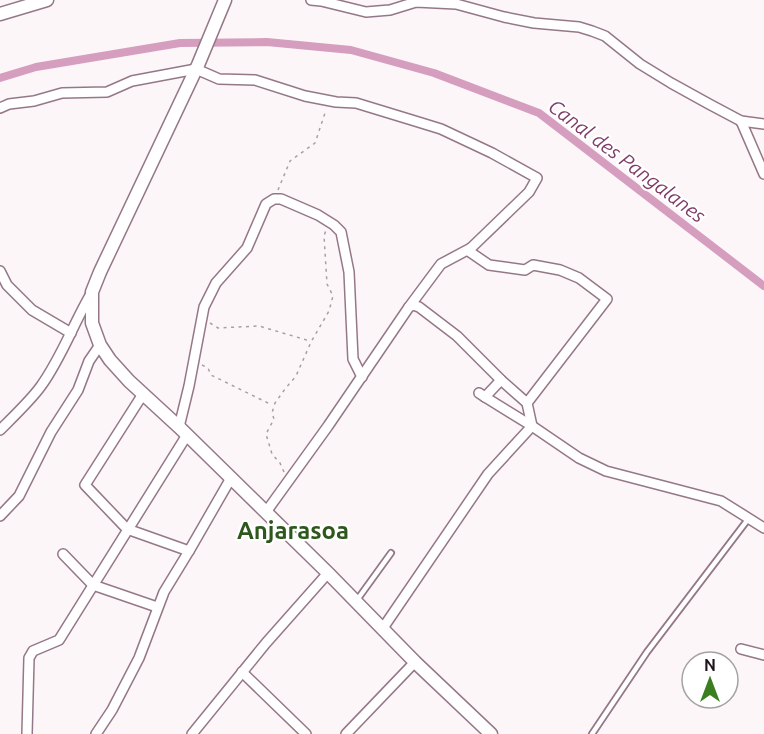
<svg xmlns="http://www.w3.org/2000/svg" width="764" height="734" viewBox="0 0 764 734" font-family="Ubuntu,sans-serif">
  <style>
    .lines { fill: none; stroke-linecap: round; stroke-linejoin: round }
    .canal { stroke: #d69ebe; stroke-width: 8 }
    .lane-casing { stroke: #957888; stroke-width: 8 }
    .street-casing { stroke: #957888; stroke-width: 12 }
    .secondary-casing { stroke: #957888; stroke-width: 15 }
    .path { stroke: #a79fa4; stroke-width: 1.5; stroke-dasharray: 3 4.5; stroke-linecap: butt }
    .lane { stroke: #fff; stroke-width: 4.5 }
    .street { stroke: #fff; stroke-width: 9 }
    .secondary { stroke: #fff; stroke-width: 12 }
    .labels { text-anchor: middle; stroke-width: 4.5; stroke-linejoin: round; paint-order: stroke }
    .water-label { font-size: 20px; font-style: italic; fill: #7f3c67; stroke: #fff }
    .district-label { font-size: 24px; font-weight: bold; fill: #2d571c; stroke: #fff }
  </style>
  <rect width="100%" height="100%" fill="#fcf6f9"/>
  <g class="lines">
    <polyline class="canal" points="0,78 36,67 180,43 267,42 351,50 434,73 539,113 764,286"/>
    <g class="lane-casing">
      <g id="lane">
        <polyline points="357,600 391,553"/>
        <polyline points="592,734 647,652 749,518"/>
      </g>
    </g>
    <g class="street-casing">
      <g id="street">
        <polyline points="311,0 321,1 366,12 390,10 416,2 456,4 504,17 534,23 579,27 592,31 605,36 640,64 671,83 709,104 741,121 764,124"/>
        <polyline points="0,108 9,104 34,101 62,93 107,92 132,81 196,69 219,79 255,80 305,96 336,102 356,103 415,121 441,129 492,153 537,178 529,192 471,248 470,252 489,265 525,270 533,265 560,270 579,278 607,299 527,403 532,426"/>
        <polyline points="741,121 764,174"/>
        <polyline points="0,271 7,285 32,310 71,333"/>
        <polyline points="409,307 441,264 471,248"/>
        <polyline points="479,393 485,397 501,380"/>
        <polyline points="143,394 85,485 127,529 189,551 231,478"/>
        <polyline points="485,397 532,426"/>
        <polyline points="179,427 189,386 204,307 216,283 247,248 266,204 274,199 281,199 318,215 334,225 341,232 349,272 353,359 362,377"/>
        <path d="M0,430C13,417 31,400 41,386C62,357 74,322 92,292"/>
        <polyline points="266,512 328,426 409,307 413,305 419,307 457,336 501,380 527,403"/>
        <polyline points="0,516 19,496 51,432 78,390 89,361 100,345"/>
        <polyline points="63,554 93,585 157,607"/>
        <polyline points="383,628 488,474 532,426 579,458 606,471 721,501 764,528"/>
        <polyline points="741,649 764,655"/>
        <polyline points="242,672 306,734"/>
        <polyline points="27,734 29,658 33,651 59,640 187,435"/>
        <polyline points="96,734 112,710 139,658 164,592 189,551"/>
        <polyline points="192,734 266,643 328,573"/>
        <polyline points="346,734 415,662"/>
      </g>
    </g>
    <g class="secondary-casing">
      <g id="secondary">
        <polyline points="225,0 198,65 100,272 92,292 92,323 100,345 110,360 129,381 179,427 328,573 415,662 491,734"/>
        <polyline points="0,14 47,0"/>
      </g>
    </g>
    <g class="path">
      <polyline points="278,190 290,161 315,143 326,110"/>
      <polyline points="210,323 218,328 259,326 310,341"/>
      <polyline points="202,365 208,368 211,375 272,405"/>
      <polyline points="284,472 280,463 272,454 266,434 274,419 272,413 275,403 285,389 296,376 311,342 329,311 333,296 327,284 324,236 326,230"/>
    </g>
    <use href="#lane" class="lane"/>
    <use href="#street" class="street"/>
    <use href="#secondary" class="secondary"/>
  </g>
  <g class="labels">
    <g class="water-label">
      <text transform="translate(627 161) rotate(37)" y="7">Canal des Pangalanes</text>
    </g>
    <g class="district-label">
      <text x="293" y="539">Anjarasoa</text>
    </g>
  </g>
  <g transform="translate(710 680)"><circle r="28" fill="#ffffff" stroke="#a5a1a4" stroke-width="1.5"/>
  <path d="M0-4.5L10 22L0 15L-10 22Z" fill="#3b7e1f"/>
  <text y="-9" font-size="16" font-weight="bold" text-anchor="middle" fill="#1f141b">N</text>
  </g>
</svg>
